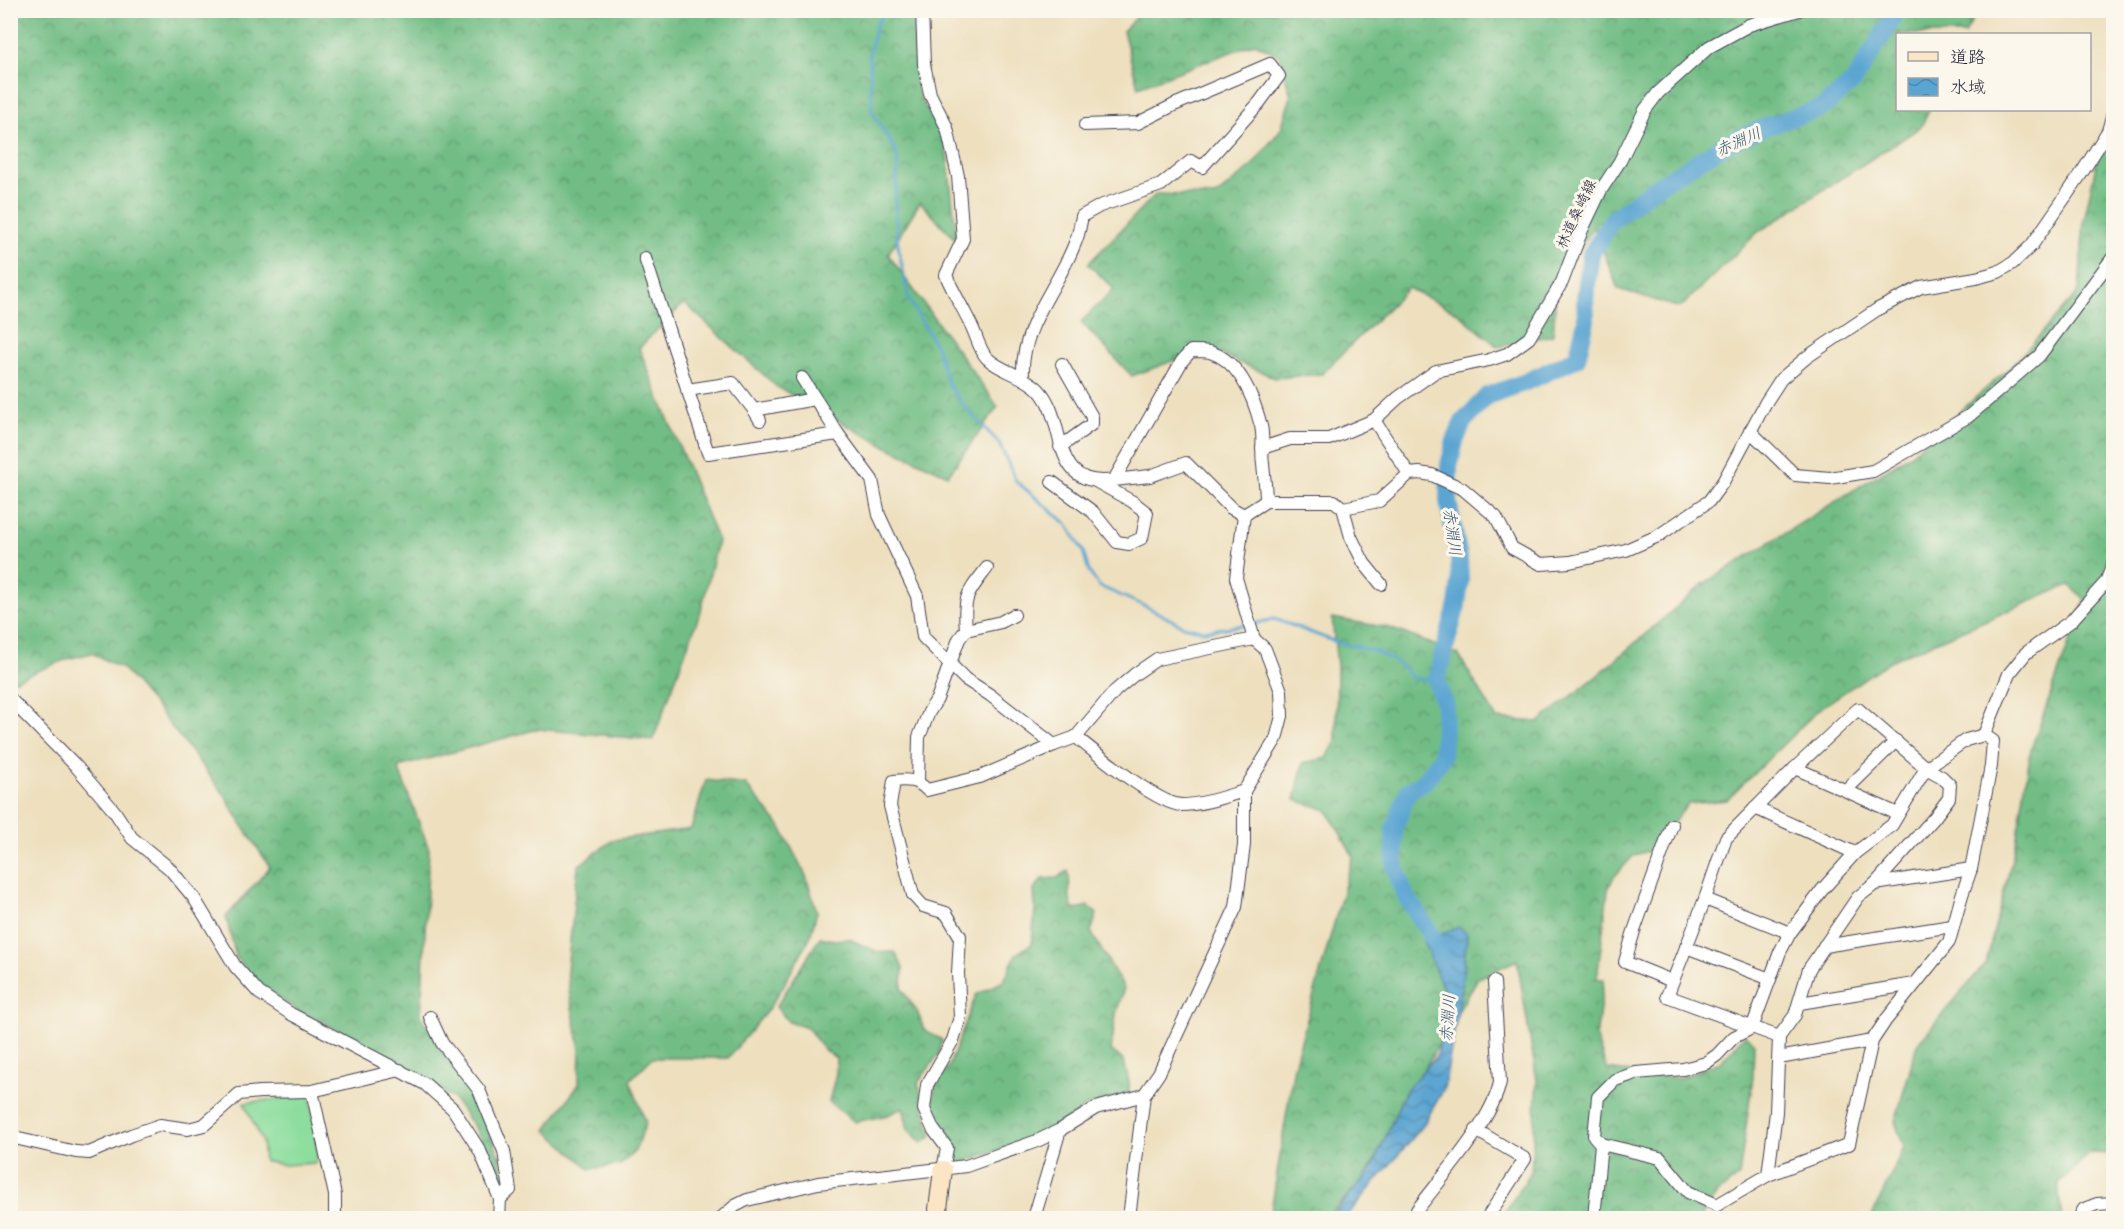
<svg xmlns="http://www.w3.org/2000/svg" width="2124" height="1229" viewBox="0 0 2124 1229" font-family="Pangolin,'Klee One',sans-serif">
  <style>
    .grass { fill: #8dde9e; stroke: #58806c; stroke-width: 1.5 }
    .forest { fill: url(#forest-crowns); stroke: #4a7060; stroke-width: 1.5 }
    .water { fill: url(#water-waves); stroke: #3e6486; stroke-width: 1.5 }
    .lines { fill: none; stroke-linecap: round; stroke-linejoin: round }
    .stream { stroke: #5ba5d2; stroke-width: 3 }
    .river { stroke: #5ba5d2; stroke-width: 18 }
    .street-casing { stroke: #413e4f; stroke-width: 14 }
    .secondary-casing { stroke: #413e4f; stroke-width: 20 }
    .street { stroke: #fff; stroke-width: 12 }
    .secondary { stroke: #fce5c4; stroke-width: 18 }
    .labels { text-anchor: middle; stroke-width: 6; stroke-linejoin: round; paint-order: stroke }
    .street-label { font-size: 15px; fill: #22223b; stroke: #fbf7ec }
    .water-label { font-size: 16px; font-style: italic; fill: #395677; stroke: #fbf7ec }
  </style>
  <defs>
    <pattern id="forest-crowns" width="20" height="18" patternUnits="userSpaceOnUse" patternTransform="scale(1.5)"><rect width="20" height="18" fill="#72bd85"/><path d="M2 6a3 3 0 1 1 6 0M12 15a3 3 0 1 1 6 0" fill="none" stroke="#5d996e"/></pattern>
    <pattern id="water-waves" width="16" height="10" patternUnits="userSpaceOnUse" patternTransform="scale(1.5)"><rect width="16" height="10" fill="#5ba5d2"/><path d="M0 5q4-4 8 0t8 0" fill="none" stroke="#4b86ac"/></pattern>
  </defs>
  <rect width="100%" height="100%" fill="#fbf7ec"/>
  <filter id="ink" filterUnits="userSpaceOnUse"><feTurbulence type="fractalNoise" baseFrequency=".0167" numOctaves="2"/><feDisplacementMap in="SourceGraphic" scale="12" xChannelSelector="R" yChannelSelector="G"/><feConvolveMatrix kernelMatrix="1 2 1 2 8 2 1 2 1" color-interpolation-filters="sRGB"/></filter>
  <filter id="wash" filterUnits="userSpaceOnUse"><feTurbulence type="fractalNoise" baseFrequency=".008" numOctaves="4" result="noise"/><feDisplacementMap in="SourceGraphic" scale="24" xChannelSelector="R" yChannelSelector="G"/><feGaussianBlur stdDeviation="1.35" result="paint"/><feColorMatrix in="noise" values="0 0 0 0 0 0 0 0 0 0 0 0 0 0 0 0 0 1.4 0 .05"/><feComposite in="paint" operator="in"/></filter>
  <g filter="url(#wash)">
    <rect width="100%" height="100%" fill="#eee0bf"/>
    <polygon class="grass" points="310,1095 318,1154 315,1163 284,1165 264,1161 262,1141 244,1103"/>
    <g class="forest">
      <polygon points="11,11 917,11 914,46 919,97 943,134 948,160 957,241 920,202 888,254 998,407 948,475 885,446 777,387 684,303 639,348 718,541 701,610 653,740 538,729 398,767 429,849 421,1016 436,1042 476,1095 500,1158 505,1186 501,1185 476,1130 453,1098 405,1070 359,1040 300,1012 261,987 236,957 226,917 270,867 241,823 224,794 156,707 123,669 92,653 67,659 11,682"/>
      <polygon points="1142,11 1977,11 1965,34 1898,34 1898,110 1929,110 1921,127 1758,232 1680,308 1618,289 1594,227 1557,281 1553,335 1498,347 1458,313 1408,288 1322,374 1275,378 1207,348 1132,376 1081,322 1114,289 1088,264 1156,194 1216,196 1252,166 1281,129 1291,96 1279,55 1255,43 1138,87 1123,31"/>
      <polygon points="2113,126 2113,1154 2090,1153 2058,1184 2062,1218 1982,1218 1978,1214 1959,1218 1871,1218 1904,1147 1895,1122 1917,1044 1986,963 2016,843 2031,749 2085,599 2069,585 1890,661 1818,710 1727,800 1688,804 1652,850 1634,855 1613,878 1608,890 1597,979 1604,979 1596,1038 1607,1069 1679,1078 1720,1062 1745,1035 1754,1043 1753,1077 1739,1176 1717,1194 1700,1218 1501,1218 1531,1172 1537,1081 1517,960 1478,978 1414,1086 1365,1178 1326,1218 1270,1218 1294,1066 1353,856 1327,810 1295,800 1303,763 1327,758 1336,741 1337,666 1332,618 1390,628 1458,654 1497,719 1539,722 1598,675 1703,584 1910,455 2013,365 2079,291 2084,220 2098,156"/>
      <polygon points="706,780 746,785 780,826 806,876 817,912 810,937 782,988 767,1011 728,1058 652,1058 630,1080 646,1123 635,1151 620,1165 590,1169 546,1130 579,1084 580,1049 570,997 567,971 578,866 613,840 691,829"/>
      <path d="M1068,871C1072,884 1066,898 1074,910L1088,906L1097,914L1091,932L1124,988L1116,1014L1111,1050L1124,1061L1129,1082V1092L1083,1109L1052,1128L1011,1146L951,1166L949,1142L932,1110L935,1083L949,1066L976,995L1004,981L1016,954L1032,944L1035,908L1034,890L1042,879L1057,878Z"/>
      <polygon points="820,937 834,940 849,939 878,952 895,952 903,968 902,989 918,1013 924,1030 942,1040 939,1054 918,1083 932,1136 922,1143 908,1129 903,1107 888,1115 855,1122 829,1102 836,1073 836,1058 823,1049 808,1028 789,1022 776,1007"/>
    </g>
    <polygon class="water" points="1459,927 1467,934 1461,994 1444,1089 1422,1127 1345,1218 1330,1218 1371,1170 1406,1090 1437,1055 1443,1029 1444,991 1423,941"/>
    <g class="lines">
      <g class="stream">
        <polyline points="885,10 876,25 869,55 872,112 896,151 898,164 895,203 898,246 909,300 936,346 948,384 963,405 999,443 1016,481 1067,524 1083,551 1089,572 1099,586 1147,607 1183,626 1204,631 1245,625"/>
        <polyline points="1252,624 1275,619 1336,642 1377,652 1398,663 1412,678 1436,680"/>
      </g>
      <polyline class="river" points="1441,959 1435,941 1404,893 1395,865 1394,830 1408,791 1424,782 1442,757 1445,706 1436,680 1457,605 1460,581 1459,558 1448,501 1449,465 1455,441 1463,422 1487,396 1526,382 1577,358 1586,321 1585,299 1591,254 1612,220 1654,188 1728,143 1770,125 1822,108 1854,81 1898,10"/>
    </g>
  </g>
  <g filter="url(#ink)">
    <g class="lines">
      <g class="street-casing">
        <g id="street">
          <path d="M922,10L924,64L930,94L947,128L958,176L963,239L946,275C953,292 963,308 971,325C976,334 979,350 987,358C1001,372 1023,374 1038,389C1069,420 1047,490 1114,480L1182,361L1191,351C1197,351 1205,351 1210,352C1240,361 1254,399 1261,426C1264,438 1261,452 1263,464C1264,477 1266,488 1266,501"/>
          <polyline points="645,258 708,453 838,434"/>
          <path d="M1023,377C1020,326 1058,288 1075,243C1079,235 1080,225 1082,216L1100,206L1161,185L1191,161L1202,167L1259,103L1279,76L1270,64L1174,105L1138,123L1085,125"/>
          <path d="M802,378L838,434L872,480L879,515L917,596L923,637L965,679L990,695L1054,745L1076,737C1096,753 1157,804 1181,805C1202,805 1224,797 1244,791"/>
          <polyline points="687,390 733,383 754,410 760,420"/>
          <polyline points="754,410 815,399"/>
          <polyline points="1374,420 1409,474"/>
          <polyline points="1750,431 1795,475 1830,478 1873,471 1969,416 2039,356 2114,256"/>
          <polyline points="1060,447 1092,424 1092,417 1062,364"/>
          <polyline points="1262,448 1290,439 1329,439 1374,420 1398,398 1436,371 1489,360 1507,354 1529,338 1562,282 1582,230 1601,190 1620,161 1645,110 1658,93 1709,47 1749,25 1799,10"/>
          <polyline points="1114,480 1150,476 1186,463 1231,508 1244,515"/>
          <polyline points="1052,482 1093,512 1117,542 1129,544 1142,538 1147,513 1133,502 1097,482"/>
          <polyline points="1343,508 1379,501 1409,474 1419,473 1432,475 1463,489 1496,517 1512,548 1541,564 1570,562 1626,550 1658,536 1709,501 1723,482 1766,402 1781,379 1807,357 1878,309 1921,287 1976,278 1998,272 2013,263 2032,245 2081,174 2108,131 2114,110"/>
          <path d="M966,630C963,596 967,594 987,568"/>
          <polyline points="10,699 75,765 115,812 132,838 169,868 194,898 235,966 259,993 291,1014 425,1084 453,1109 480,1151 500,1199 499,1218"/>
          <polygon points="1984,735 1993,741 1991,766 1971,869 1962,895 1949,942 1886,1020 1872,1041 1849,1144 1768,1175 1717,1205 1688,1192 1660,1158 1601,1144 1594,1136 1598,1097 1615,1080 1636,1073 1683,1069 1706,1063 1717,1055 1734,1037 1752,1028 1780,952 1790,933 1822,890 1855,853 1892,825 1926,768 1966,740"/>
          <polyline points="1984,735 2009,674 2026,653 2071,621 2106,582 2114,562"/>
          <polyline points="1076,737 1115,691 1135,674 1157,659 1254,639"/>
          <polyline points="1795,768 1898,814"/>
          <polyline points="918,783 919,737 929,712 937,699 959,639 966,630 1001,622 1014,615"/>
          <polyline points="1846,790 1896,741"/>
          <polyline points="1755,808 1855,853"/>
          <polyline points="1672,825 1634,931 1625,962 1672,981"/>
          <polyline points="1875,884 1971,869"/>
          <polyline points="1705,899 1790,933"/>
          <polyline points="1824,946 1952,926"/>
          <polyline points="1686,947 1770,979"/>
          <polyline points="1800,1003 1914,984"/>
          <polyline points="430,1017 442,1043 479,1090 504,1151 510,1190 500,1199"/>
          <polyline points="1779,1058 1872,1041"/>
          <polyline points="312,1091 335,1195 335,1218"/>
          <polyline points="1476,1130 1525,1159 1487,1218"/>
          <polyline points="10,1137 76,1152 89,1153 131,1135 160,1125 188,1129 204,1125 239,1094 260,1092 312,1091 400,1070"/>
          <path d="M943,1170L947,1148L933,1129L924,1109L927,1085L953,1040L960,1017L958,973L960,936L946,913L923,906L913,895L890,806L894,781C907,779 918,780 927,790L980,777L1054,745"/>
          <polyline points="1768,1175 1776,1112 1779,1037 1795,1015 1809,969 1858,897 1875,884 1934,818 1949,798 1950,785 1942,777 1926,768 1858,709 1795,768 1726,838 1705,899 1667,996 1779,1037"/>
          <polyline points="721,1218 735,1206 747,1200 818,1183 966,1166 1037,1141 1060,1130 1096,1108 1144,1095"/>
          <polyline points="1034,1218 1060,1130"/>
          <polyline points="1129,1218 1144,1095 1159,1073 1236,907 1244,845 1244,791 1276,739 1282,716 1281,691 1265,649 1254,639 1236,578 1244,515 1266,501 1334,501 1343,508 1351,537 1364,563 1381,584"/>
          <path d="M1415,1218L1417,1210C1441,1178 1493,1120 1500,1082L1494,982"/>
          <polyline points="1594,1218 1601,1144"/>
          <polyline points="2079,1218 2084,1209 2097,1204 2114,1203"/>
        </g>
      </g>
      <g class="secondary-casing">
        <polyline id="secondary" points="941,1218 938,1209 943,1170"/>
      </g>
      <use href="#street" class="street"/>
      <use href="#secondary" class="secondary"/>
    </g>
  </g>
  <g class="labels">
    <g class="street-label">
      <text transform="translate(1576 214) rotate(-65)" y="5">林道桑崎線</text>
    </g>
    <g class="water-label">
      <text transform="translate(1738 141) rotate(-24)" y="6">赤淵川</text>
      <text transform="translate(1453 532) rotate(82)" y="6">赤淵川</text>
      <text transform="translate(1447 1018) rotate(-86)" y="6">赤淵川</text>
    </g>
  </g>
  <rect width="2124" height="1229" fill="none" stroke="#fbf7ec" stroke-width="36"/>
  <rect x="1896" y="33" width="195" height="78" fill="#fbf7ec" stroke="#a4a2a5" stroke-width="1.5"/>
  <rect x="1908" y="52" width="30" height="9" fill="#fce5c4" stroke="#a4a2a5" stroke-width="1.5"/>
  <text x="1950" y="63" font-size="18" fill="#22223b">道路</text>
  <rect x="1908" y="78" width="30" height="18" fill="url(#water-waves)" stroke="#a4a2a5" stroke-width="1.5"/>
  <text x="1950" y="93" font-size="18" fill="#22223b">水域</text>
</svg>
